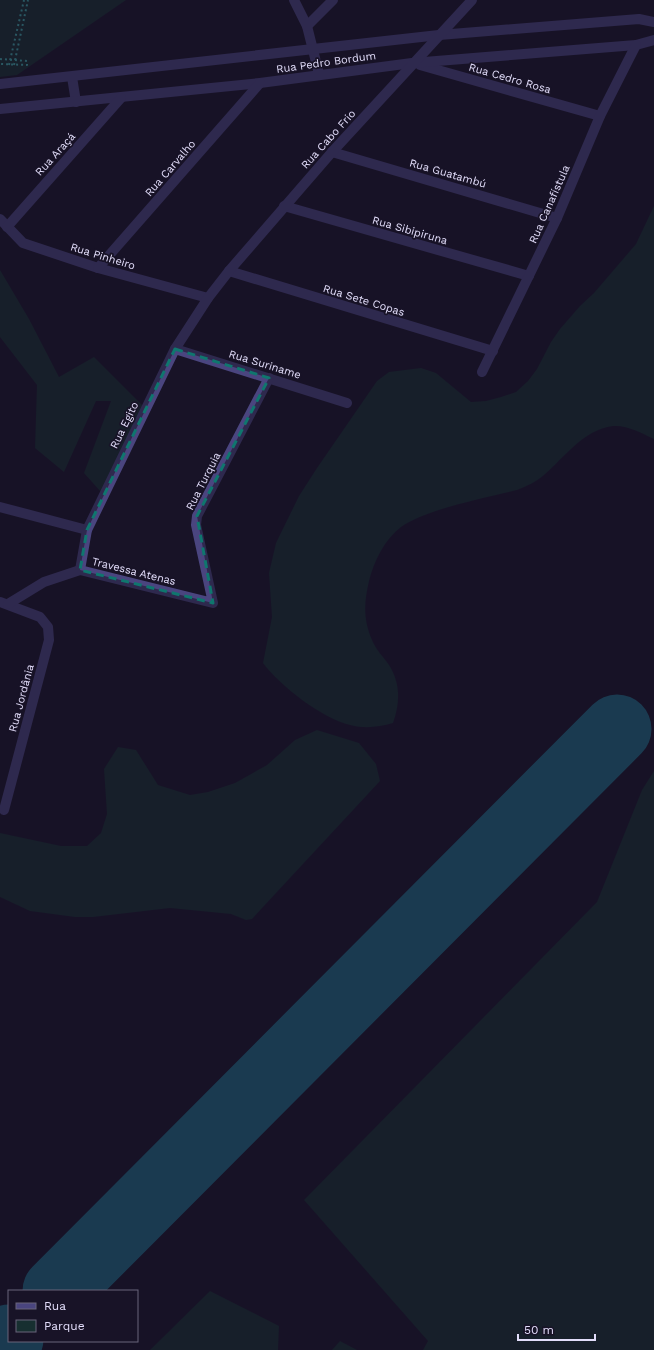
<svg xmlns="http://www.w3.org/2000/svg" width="654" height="1350" viewBox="0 0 654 1350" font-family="'Work Sans',sans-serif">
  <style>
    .green { fill: #172f30 }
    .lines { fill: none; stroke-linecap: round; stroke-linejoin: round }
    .runway { stroke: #1e6c84; stroke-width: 69 }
    .path { stroke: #41abaa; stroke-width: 2; stroke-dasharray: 2 3; stroke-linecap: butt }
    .minor { stroke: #4a457f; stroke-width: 10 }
    .marked { fill: none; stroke: #0f766e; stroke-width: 3; stroke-dasharray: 8 5; stroke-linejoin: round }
    .labels { text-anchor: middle; stroke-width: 3.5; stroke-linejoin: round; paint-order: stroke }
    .street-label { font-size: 11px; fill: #e2ddfa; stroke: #181327 }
  </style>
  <rect width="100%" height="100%" fill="#181327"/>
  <g class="green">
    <polygon points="0,0 126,0 17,75 0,77"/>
    <path d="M654,206V439C642,433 627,425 613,426C583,430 565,457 544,475C536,482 527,486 517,490C486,498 426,509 401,527C385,539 374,561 369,581C364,603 363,619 372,640C376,650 383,656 389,665C401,684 400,703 393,723C379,727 365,729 350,725C323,719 280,686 263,663L272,617L269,573L276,543L299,496L317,468L377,381L389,372L421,368L436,373L471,402L486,401L501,397L516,392L528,381L537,369L551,342L560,329L580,306L594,293L636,244Z"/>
    <polygon points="0,270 29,319 59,377 94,357 144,407 101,492 84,473 111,401 96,401 64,472 35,448 37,385 0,337"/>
    <polygon points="317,730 359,743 376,764 380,781 252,919 246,920 231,914 170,908 93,917 75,917 30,911 0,897 0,833 61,846 87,846 101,833 107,814 104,769 118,747 136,750 158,785 190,795 208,792 235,783 267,765 295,740"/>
    <polygon points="654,771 654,1350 423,1350 428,1341 304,1200 597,902 642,790"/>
    <polygon points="210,1291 279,1326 278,1350 150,1350"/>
    <polygon points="340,1341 357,1350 332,1350"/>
  </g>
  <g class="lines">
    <g class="runway">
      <polyline points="57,1291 617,729"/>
      <polyline points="0,1348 9,1339"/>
    </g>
    <g class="path">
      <polyline points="0,59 27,61 27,65 0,64"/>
      <polyline points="9,65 24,0"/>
      <polyline points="14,65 28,0"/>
    </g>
    <g class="minor">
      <polyline points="294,0 307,26 319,74"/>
      <polyline points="307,26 333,0"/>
      <polyline points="420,65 600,116"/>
      <polyline points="72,77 76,102"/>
      <polyline points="0,84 439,35 639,19 654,22"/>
      <polyline points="0,109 260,83 412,63 636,45 654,40"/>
      <polyline points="332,152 557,218"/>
      <polyline points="284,206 529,276"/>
      <polyline points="0,219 23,243 98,268 208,298"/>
      <polyline points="7,227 121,98"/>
      <polyline points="98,268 260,83"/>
      <polyline points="229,271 493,351"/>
      <polyline points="175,349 347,403"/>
      <polyline points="482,372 557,218 600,116 636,45"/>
      <polyline points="0,507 87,530"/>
      <polyline points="80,570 87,530 175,349 208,298 229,271 332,152 472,0"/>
      <polyline points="0,602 40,617 48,627 49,640 4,810"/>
      <polyline points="8,604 44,582 80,570 213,603 196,525 197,516 269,378"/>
    </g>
  </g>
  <path d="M0 0H654V1350H0ZM175,349L269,378L197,516L213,603L80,570L87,530Z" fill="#181327" fill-opacity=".55" fill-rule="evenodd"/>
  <path class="marked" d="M175,349L269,378L197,516L213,603L80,570L87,530Z"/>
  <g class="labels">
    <g class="street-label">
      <text transform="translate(326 62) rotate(-8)" y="4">Rua Pedro Bordum</text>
      <text transform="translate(510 78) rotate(16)" y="4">Rua Cedro Rosa</text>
      <text transform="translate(328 139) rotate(-48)" y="4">Rua Cabo Frio</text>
      <text transform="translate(55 154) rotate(-48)" y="4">Rua Araçá</text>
      <text transform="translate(170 168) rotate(-49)" y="4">Rua Carvalho</text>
      <text transform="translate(448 173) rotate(16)" y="4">Rua Guatambú</text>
      <text transform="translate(549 204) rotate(-66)" y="4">Rua Canafístula</text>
      <text transform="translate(410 230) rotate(16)" y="4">Rua Sibipiruna</text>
      <text transform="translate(103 256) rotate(17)" y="4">Rua Pinheiro</text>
      <text transform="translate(364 300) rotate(17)" y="4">Rua Sete Copas</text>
      <text transform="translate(265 364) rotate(17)" y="4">Rua Suriname</text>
      <text transform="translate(124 425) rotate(-64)" y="4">Rua Egito</text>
      <text transform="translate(203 481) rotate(-63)" y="4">Rua Turquia</text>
      <text transform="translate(134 571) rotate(14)" y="4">Travessa Atenas</text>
      <text transform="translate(21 698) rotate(-75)" y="4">Rua Jordânia</text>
    </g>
  </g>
  <rect x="8" y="1290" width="130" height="52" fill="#181327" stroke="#69647b"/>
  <rect x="16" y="1303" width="20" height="6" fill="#4a457f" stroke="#69647b"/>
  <text x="44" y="1310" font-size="12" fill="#e2ddfa">Rua</text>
  <rect x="16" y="1320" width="20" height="12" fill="#172f30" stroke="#69647b"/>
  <text x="44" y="1330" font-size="12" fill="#e2ddfa">Parque</text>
  <path d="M518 1334v6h77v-6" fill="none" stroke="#e2ddfa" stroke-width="2"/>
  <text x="524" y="1334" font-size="12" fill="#e2ddfa" stroke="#181327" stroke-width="3" paint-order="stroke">50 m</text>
</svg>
